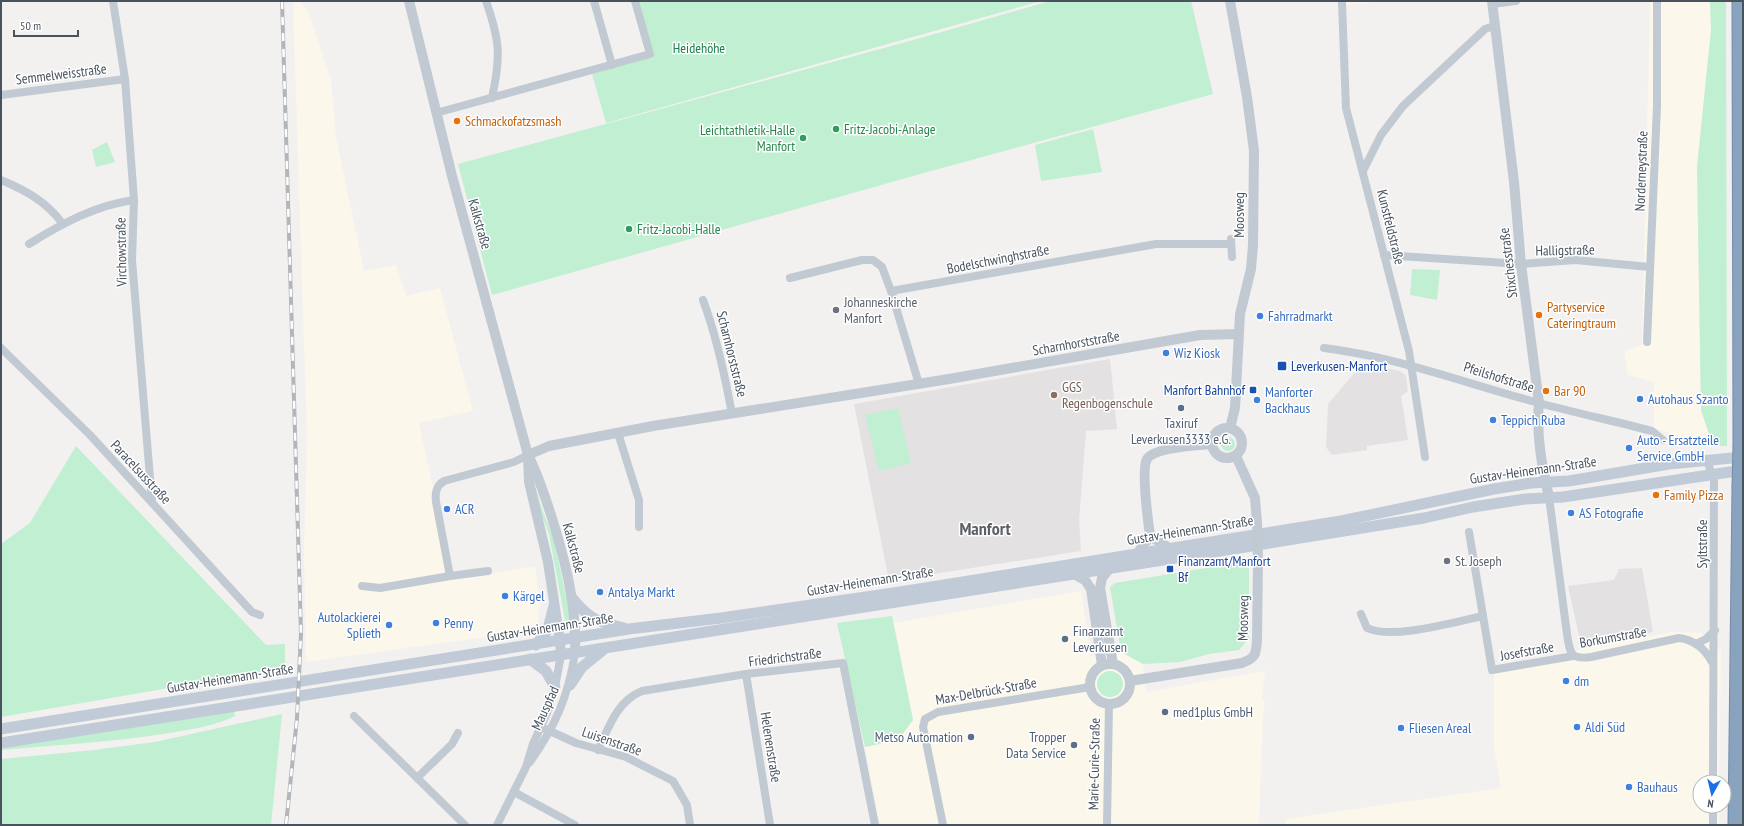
<svg xmlns="http://www.w3.org/2000/svg" width="1744" height="826" viewBox="0 0 1744 826" font-family="'PT Sans Narrow',sans-serif">
  <style>
    .commercial { fill: #fcf7eb }
    .education { fill: #e4e1e2 }
    .green { fill: #c0efd2 }
    .lines { fill: none; stroke-linecap: round; stroke-linejoin: round }
    .motorway-casing { stroke: #748daa; stroke-width: 17 }
    .minor { stroke: #c1cad2; stroke-width: 8 }
    .tertiary { stroke: #c1cad2; stroke-width: 10 }
    .secondary { stroke: #c1cbd7; stroke-width: 11 }
    .motorway { stroke: #89a2be; stroke-width: 15 }
    .rail-casing { stroke: #b2b5ba; stroke-width: 4 }
    .rail { stroke: #fff; stroke-width: 2.5; stroke-dasharray: 8; stroke-linecap: butt }
    .motorway-bridge-casing { stroke: #748daa; stroke-width: 17; stroke-linecap: butt }
    .tertiary-bridge { stroke: #c1cad2; stroke-width: 10 }
    .motorway-bridge { stroke: #89a2be; stroke-width: 15 }
    .food-dot { fill: #e8710a; stroke: #fff; stroke-width: 1.5 }
    .leisure-dot { fill: #2e9e5b; stroke: #fff; stroke-width: 1.5 }
    .worship-dot { fill: #6b7280; stroke: #fff; stroke-width: 1.5 }
    .shop-dot { fill: #3f7fe0; stroke: #fff; stroke-width: 1.5 }
    .transit-dot { fill: #1a4fb4; stroke: #fff; stroke-width: 1.5 }
    .education-dot { fill: #8d6e63; stroke: #fff; stroke-width: 1.5 }
    .service-dot { fill: #5c6f8a; stroke: #fff; stroke-width: 1.5 }
    .labels { text-anchor: middle; stroke-width: 3; stroke-linejoin: round; paint-order: stroke }
    .park-label { font-size: 14px; fill: #18804d; stroke: #fff }
    .street-label { font-size: 14px; fill: #48535e; stroke: #fff }
    .food-label { font-size: 14px; fill: #c56008; stroke: #fff; text-anchor: start }
    .leisure-label { font-size: 14px; fill: #27864d; stroke: #fff; text-anchor: start }
    .worship-label { font-size: 14px; fill: #5b616d; stroke: #fff; text-anchor: start }
    .shop-label { font-size: 14px; fill: #366cbe; stroke: #fff; text-anchor: start }
    .transit-label { font-size: 14px; fill: #164399; stroke: #fff; text-anchor: start }
    .education-label { font-size: 14px; fill: #785e54; stroke: #fff; text-anchor: start }
    .service-label { font-size: 14px; fill: #4e5e75; stroke: #fff; text-anchor: start }
    .district-label { font-size: 18px; font-weight: bold; fill: #5d6065; stroke: #fff }
  </style>
  <rect width="100%" height="100%" fill="#f3f0f0"/>
  <g class="commercial">
    <polygon points="293,1 299,1 308,11 331,80 336,137 364,271 396,265 406,296 440,288 473,411 419,423 453,580 535,566 540,600 538,625 530,631 306,662 304,550 307,437"/>
    <polygon points="1339,1 1383,1 1339,6"/>
    <polygon points="1650,1 1710,1 1711,30 1697,167 1701,410 1713,446 1654,428 1654,382 1628,375 1624,351 1642,345"/>
    <polygon points="1081,591 1091,656 1121,652 1143,664 1146,692 1265,671 1262,698 1265,703 1263,715 1259,825 880,825 865,747 898,740 913,720 894,623"/>
    <polygon points="1672,632 1701,633 1721,651 1719,782 1700,782 1700,806 1719,806 1719,825 1286,825 1286,819 1501,788 1494,748 1494,666"/>
  </g>
  <g class="education">
    <polygon points="1110,359 1117,429 1086,431 1079,520 1081,551 889,581 854,404"/>
    <polygon points="1363,363 1400,371 1406,376 1408,391 1401,396 1408,440 1367,446 1367,450 1332,455 1326,447 1328,404"/>
    <polygon points="1642,568 1653,632 1593,646 1580,640 1568,586 1614,580 1619,569"/>
  </g>
  <g class="green">
    <polygon points="638,1 1041,1 606,123 592,74 653,56"/>
    <polygon points="1050,1 1191,1 1213,94 920,174 492,295 458,164 917,39"/>
    <polygon points="1710,1 1726,1 1727,446 1713,446 1701,410 1697,167 1711,30"/>
    <polygon points="1093,129 1102,172 1041,181 1035,145"/>
    <polygon points="107,142 115,162 96,167 92,150"/>
    <polygon points="1412,269 1440,270 1437,300 1410,295"/>
    <polygon points="898,408 911,463 879,471 865,415"/>
    <circle cx="1228" cy="444" r="7"/>
    <polygon points="76,446 266,645 285,644 285,668 1,717 1,544 30,523"/>
    <polygon points="533,479 543,512 554,540 572,625 566,626 549,534 539,509"/>
    <polygon points="1249,557 1249,638 1239,650 1209,654 1180,662 1143,664 1121,652 1110,587 1115,583 1225,565"/>
    <polygon points="892,616 913,720 898,740 865,747 837,623"/>
    <circle cx="1110" cy="684" r="13"/>
    <path d="M234,711L235,716C215,726 192,729 170,733C114,742 58,745 1,750V748Z"/>
    <polygon points="282,714 271,825 1,825 1,759 94,750 155,742"/>
  </g>
  <g class="lines">
    <g class="motorway-casing">
      <g id="motorway">
        <polyline points="1740,1 1741,445"/>
        <polyline points="1736,825 1740,487"/>
      </g>
    </g>
    <g class="minor">
      <polyline points="113,1 125,79 134,200 132,260 152,502"/>
      <path d="M486,1C500,41 501,56 492,98"/>
      <polyline points="594,1 612,65"/>
      <polyline points="1342,3 1346,108 1409,351 1425,457"/>
      <polyline points="1492,4 1516,1"/>
      <polyline points="1,95 125,79"/>
      <polyline points="436,113 650,54 635,1"/>
      <polyline points="1363,171 1381,135 1403,106 1485,29 1494,26"/>
      <path d="M1,180C25,190 47,202 62,223"/>
      <polyline points="1231,239 1232,257"/>
      <path d="M29,244C61,224 96,205 134,200"/>
      <polyline points="1384,255 1521,264 1575,260 1650,267"/>
      <polyline points="790,278 862,260 873,260 882,267 891,291 1156,244 1231,244"/>
      <polyline points="891,291 919,384"/>
      <path d="M703,300C717,337 725,376 732,414"/>
      <polyline points="1647,342 1657,106 1657,1"/>
      <polyline points="1,348 90,435 252,612 260,615"/>
      <path d="M1324,348C1398,357 1467,384 1539,403C1576,413 1614,421 1652,431L1663,440"/>
      <polyline points="618,433 639,500 639,527"/>
      <polyline points="1707,460 1714,481 1713,782"/>
      <path d="M1549,497L1567,634C1570,653 1570,660 1591,657L1679,638C1695,640 1705,649 1712,662"/>
      <polyline points="1469,532 1492,670 1573,656"/>
      <polyline points="450,576 488,571"/>
      <path d="M362,586L380,588L450,576L436,502C435,493 436,486 444,481L514,462L528,455"/>
      <path d="M1361,614L1367,628C1392,640 1454,622 1483,616"/>
      <polyline points="1696,644 1706,639 1715,630"/>
      <polyline points="746,674 770,825"/>
      <polyline points="354,716 465,825"/>
      <polyline points="541,727 576,743 626,757 673,781 687,805 690,825"/>
      <path d="M598,750C609,727 617,701 642,691L746,674L843,663L875,825"/>
      <path d="M530,762C555,726 568,698 575,653"/>
      <polyline points="417,778 452,744 458,733"/>
      <polyline points="514,792 575,825"/>
      <polyline points="1713,806 1713,825"/>
      <polyline points="497,825 526,767 533,744 547,713 555,687 561,655"/>
      <polyline points="943,825 923,727 925,719 938,712 1090,687"/>
      <polyline points="1107,825 1109,704"/>
    </g>
    <g class="tertiary">
      <path d="M409,1L452,176L528,455C538,474 544,494 551,515C565,560 577,605 575,653"/>
      <polyline points="1230,1 1247,97 1254,151 1253,245 1251,269 1240,314 1235,408 1230,428"/>
      <path d="M1492,1L1514,182L1521,264L1539,403C1536,435 1542,467 1549,497"/>
      <circle cx="1227" cy="443" r="15"/>
      <polyline points="528,455 549,446 653,426 949,379 1200,335 1238,334"/>
      <polyline points="1236,456 1255,498 1257,523"/>
      <polyline points="528,457 529,482 548,562 560,641 561,655"/>
      <polyline points="1150,536 1169,548"/>
      <path d="M1137,554L1150,536C1148,521 1141,470 1147,459C1155,447 1198,445 1212,444"/>
      <polyline points="1110,568 1102,578 1100,588 1113,664"/>
      <polyline points="1074,574 1085,580 1091,589 1102,665"/>
      <circle cx="1110" cy="684" r="20"/>
      <path d="M1130,681L1242,663C1256,658 1256,654 1257,640L1258,560"/>
    </g>
    <g class="secondary">
      <path d="M572,598C591,621 597,621 624,628"/>
      <polyline points="536,645 548,629 554,606"/>
      <polyline points="530,659 546,671 555,687"/>
      <polyline points="570,685 582,667 603,650"/>
      <polyline points="1,729 629,629 721,618 900,592 1341,521 1494,489 1531,483 1569,481 1669,464 1743,457"/>
      <polyline points="1,743 1233,549 1424,518 1473,507 1525,499 1563,497 1743,470"/>
    </g>
    <use href="#motorway" class="motorway"/>
    <g class="rail-casing">
      <polyline id="rail" points="282,1 301,633 297,718 286,825"/>
    </g>
    <use href="#rail" class="rail"/>
    <g class="motorway-bridge-casing">
      <polyline id="motorway-bridge" points="1740,487 1741,445"/>
    </g>
    <polyline class="tertiary-bridge" points="1257,523 1258,560"/>
    <use href="#motorway-bridge" class="motorway-bridge"/>
  </g>
  <g class="food-dot">
    <circle cx="457" cy="121" r="4"/>
    <circle cx="1539" cy="315" r="4"/>
    <circle cx="1546" cy="391" r="4"/>
    <circle cx="1656" cy="495" r="4"/>
  </g>
  <g class="leisure-dot">
    <circle cx="836" cy="129" r="4"/>
    <circle cx="803" cy="138" r="4"/>
    <circle cx="629" cy="229" r="4"/>
  </g>
  <g class="worship-dot">
    <circle cx="836" cy="310" r="4"/>
    <circle cx="1447" cy="561" r="4"/>
  </g>
  <g class="shop-dot">
    <circle cx="1260" cy="316" r="4"/>
    <circle cx="1166" cy="353" r="4"/>
    <circle cx="1640" cy="399" r="4"/>
    <circle cx="1257" cy="400" r="4"/>
    <circle cx="1493" cy="420" r="4"/>
    <circle cx="1629" cy="448" r="4"/>
    <circle cx="447" cy="509" r="4"/>
    <circle cx="1571" cy="513" r="4"/>
    <circle cx="600" cy="592" r="4"/>
    <circle cx="505" cy="596" r="4"/>
    <circle cx="436" cy="623" r="4"/>
    <circle cx="389" cy="625" r="4"/>
    <circle cx="1566" cy="681" r="4"/>
    <circle cx="1577" cy="727" r="4"/>
    <circle cx="1401" cy="728" r="4"/>
    <circle cx="1629" cy="787" r="4"/>
  </g>
  <g class="transit-dot">
    <rect x="1277" y="361" width="10" height="10" rx="2"/>
    <rect x="1249" y="386" width="8" height="8" rx="2"/>
    <rect x="1166" y="565" width="8" height="8" rx="2"/>
  </g>
  <circle class="education-dot" cx="1054" cy="395" r="4"/>
  <g class="service-dot">
    <circle cx="1181" cy="408" r="4"/>
    <circle cx="1065" cy="639" r="4"/>
    <circle cx="1165" cy="712" r="4"/>
    <circle cx="971" cy="737" r="4"/>
    <circle cx="1074" cy="745" r="4"/>
  </g>
  <g class="labels">
    <g class="park-label">
      <text x="699" y="53">Heidehöhe</text>
    </g>
    <g class="street-label">
      <text transform="translate(61 74) rotate(-7)" y="5">Semmelweisstraße</text>
      <text transform="translate(1641 171) rotate(-88)" y="5">Norderneystraße</text>
      <text transform="translate(1239 215) rotate(-90)" y="5">Moosweg</text>
      <text transform="translate(480 224) rotate(74)" y="5">Kalkstraße</text>
      <text transform="translate(1391 227) rotate(76)" y="5">Kunstfeldstraße</text>
      <text transform="translate(1565 250) rotate(-1)" y="5">Halligstraße</text>
      <text transform="translate(121 252) rotate(-91)" y="5">Virchowstraße</text>
      <text transform="translate(998 259) rotate(-11)" y="5">Bodelschwinghstraße</text>
      <text transform="translate(1508 263) rotate(-97)" y="5">Stixchesstraße</text>
      <text transform="translate(1076 343) rotate(-10)" y="5">Scharnhorststraße</text>
      <text transform="translate(732 354) rotate(76)" y="5">Scharnhorststraße</text>
      <text transform="translate(1499 377) rotate(17)" y="5">Pfeilshofstraße</text>
      <text transform="translate(1533 470) rotate(-8)" y="5">Gustav-Heinemann-Straße</text>
      <text transform="translate(141 472) rotate(47)" y="5">Paracelsusstraße</text>
      <text transform="translate(1190 530) rotate(-9)" y="5">Gustav-Heinemann-Straße</text>
      <text transform="translate(1702 544) rotate(-90)" y="5">Syltstraße</text>
      <text transform="translate(574 548) rotate(75)" y="5">Kalkstraße</text>
      <text transform="translate(870 581) rotate(-9)" y="5">Gustav-Heinemann-Straße</text>
      <text transform="translate(1243 618) rotate(-89)" y="5">Moosweg</text>
      <text transform="translate(550 627) rotate(-9)" y="5">Gustav-Heinemann-Straße</text>
      <text transform="translate(1613 637) rotate(-10)" y="5">Borkumstraße</text>
      <text transform="translate(1527 651) rotate(-10)" y="5">Josefstraße</text>
      <text transform="translate(785 657) rotate(-7)" y="5">Friedrichstraße</text>
      <text transform="translate(230 678) rotate(-9)" y="5">Gustav-Heinemann-Straße</text>
      <text transform="translate(986 691) rotate(-10)" y="5">Max-Delbrück-Straße</text>
      <text transform="translate(545 708) rotate(-65)" y="5">Mauspfad</text>
      <text transform="translate(612 741) rotate(19)" y="5">Luisenstraße</text>
      <text transform="translate(771 747) rotate(81)" y="5">Helenenstraße</text>
      <text transform="translate(1094 764) rotate(-89)" y="5">Marie-Curie-Straße</text>
    </g>
    <g class="food-label">
      <text x="465" y="126">Schmackofatzsmash</text>
      <text x="1547" y="312">Partyservice<tspan x="1547" dy="16">Cateringtraum</tspan></text>
      <text x="1554" y="396">Bar 90</text>
      <text x="1664" y="500">Family Pizza</text>
    </g>
    <g class="leisure-label">
      <text x="844" y="134">Fritz-Jacobi-Anlage</text>
      <text x="795" y="135" text-anchor="end">Leichtathletik-Halle<tspan x="795" dy="16">Manfort</tspan></text>
      <text x="637" y="234">Fritz-Jacobi-Halle</text>
    </g>
    <g class="worship-label">
      <text x="844" y="307">Johanneskirche<tspan x="844" dy="16">Manfort</tspan></text>
      <text x="1455" y="566">St. Joseph</text>
    </g>
    <g class="shop-label">
      <text x="1268" y="321">Fahrradmarkt</text>
      <text x="1174" y="358">Wiz Kiosk</text>
      <text x="1265" y="397">Manforter<tspan x="1265" dy="16">Backhaus</tspan></text>
      <text x="1648" y="404">Autohaus Szanto</text>
      <text x="1501" y="425">Teppich Ruba</text>
      <text x="1637" y="445">Auto - Ersatzteile<tspan x="1637" dy="16">Service GmbH</tspan></text>
      <text x="455" y="514">ACR</text>
      <text x="1579" y="518">AS Fotografie</text>
      <text x="608" y="597">Antalya Markt</text>
      <text x="513" y="601">Kärgel</text>
      <text x="381" y="622" text-anchor="end">Autolackierei<tspan x="381" dy="16">Splieth</tspan></text>
      <text x="444" y="628">Penny</text>
      <text x="1574" y="686">dm</text>
      <text x="1585" y="732">Aldi Süd</text>
      <text x="1409" y="733">Fliesen Areal</text>
      <text x="1637" y="792">Bauhaus</text>
    </g>
    <g class="transit-label">
      <text x="1291" y="371">Leverkusen-Manfort</text>
      <text x="1245" y="395" text-anchor="end">Manfort Bahnhof</text>
      <text x="1178" y="566">Finanzamt/Manfort<tspan x="1178" dy="16">Bf</tspan></text>
    </g>
    <g class="education-label">
      <text x="1062" y="392">GGS<tspan x="1062" dy="16">Regenbogenschule</tspan></text>
    </g>
    <g class="service-label">
      <text x="1181" y="428" text-anchor="middle">Taxiruf<tspan x="1181" dy="16">Leverkusen3333 e.G.</tspan></text>
      <text x="1073" y="636">Finanzamt<tspan x="1073" dy="16">Leverkusen</tspan></text>
      <text x="1173" y="717">med1plus GmbH</text>
      <text x="963" y="742" text-anchor="end">Metso Automation</text>
      <text x="1066" y="742" text-anchor="end">Tropper<tspan x="1066" dy="16">Data Service</tspan></text>
    </g>
    <g class="district-label">
      <text x="985" y="535">Manfort</text>
    </g>
  </g>
  <rect width="1744" height="826" fill="none" stroke="#48535e" stroke-width="4"/>
  <g transform="translate(1712 794) rotate(188)"><circle r="19" fill="#ffffff" stroke="#b6babf"/>
  <path d="M0-3L7 15L0 10L-7 15Z" fill="#1a71e3"/>
  <text y="-6" font-size="11" font-weight="bold" text-anchor="middle" fill="#48535e">N</text>
  </g>
  <path d="M14 30v6h64v-6" fill="none" stroke="#48535e" stroke-width="2"/>
  <text x="20" y="30" font-size="12" fill="#48535e" stroke="#ffffff" stroke-width="3" paint-order="stroke">50 m</text>
</svg>
